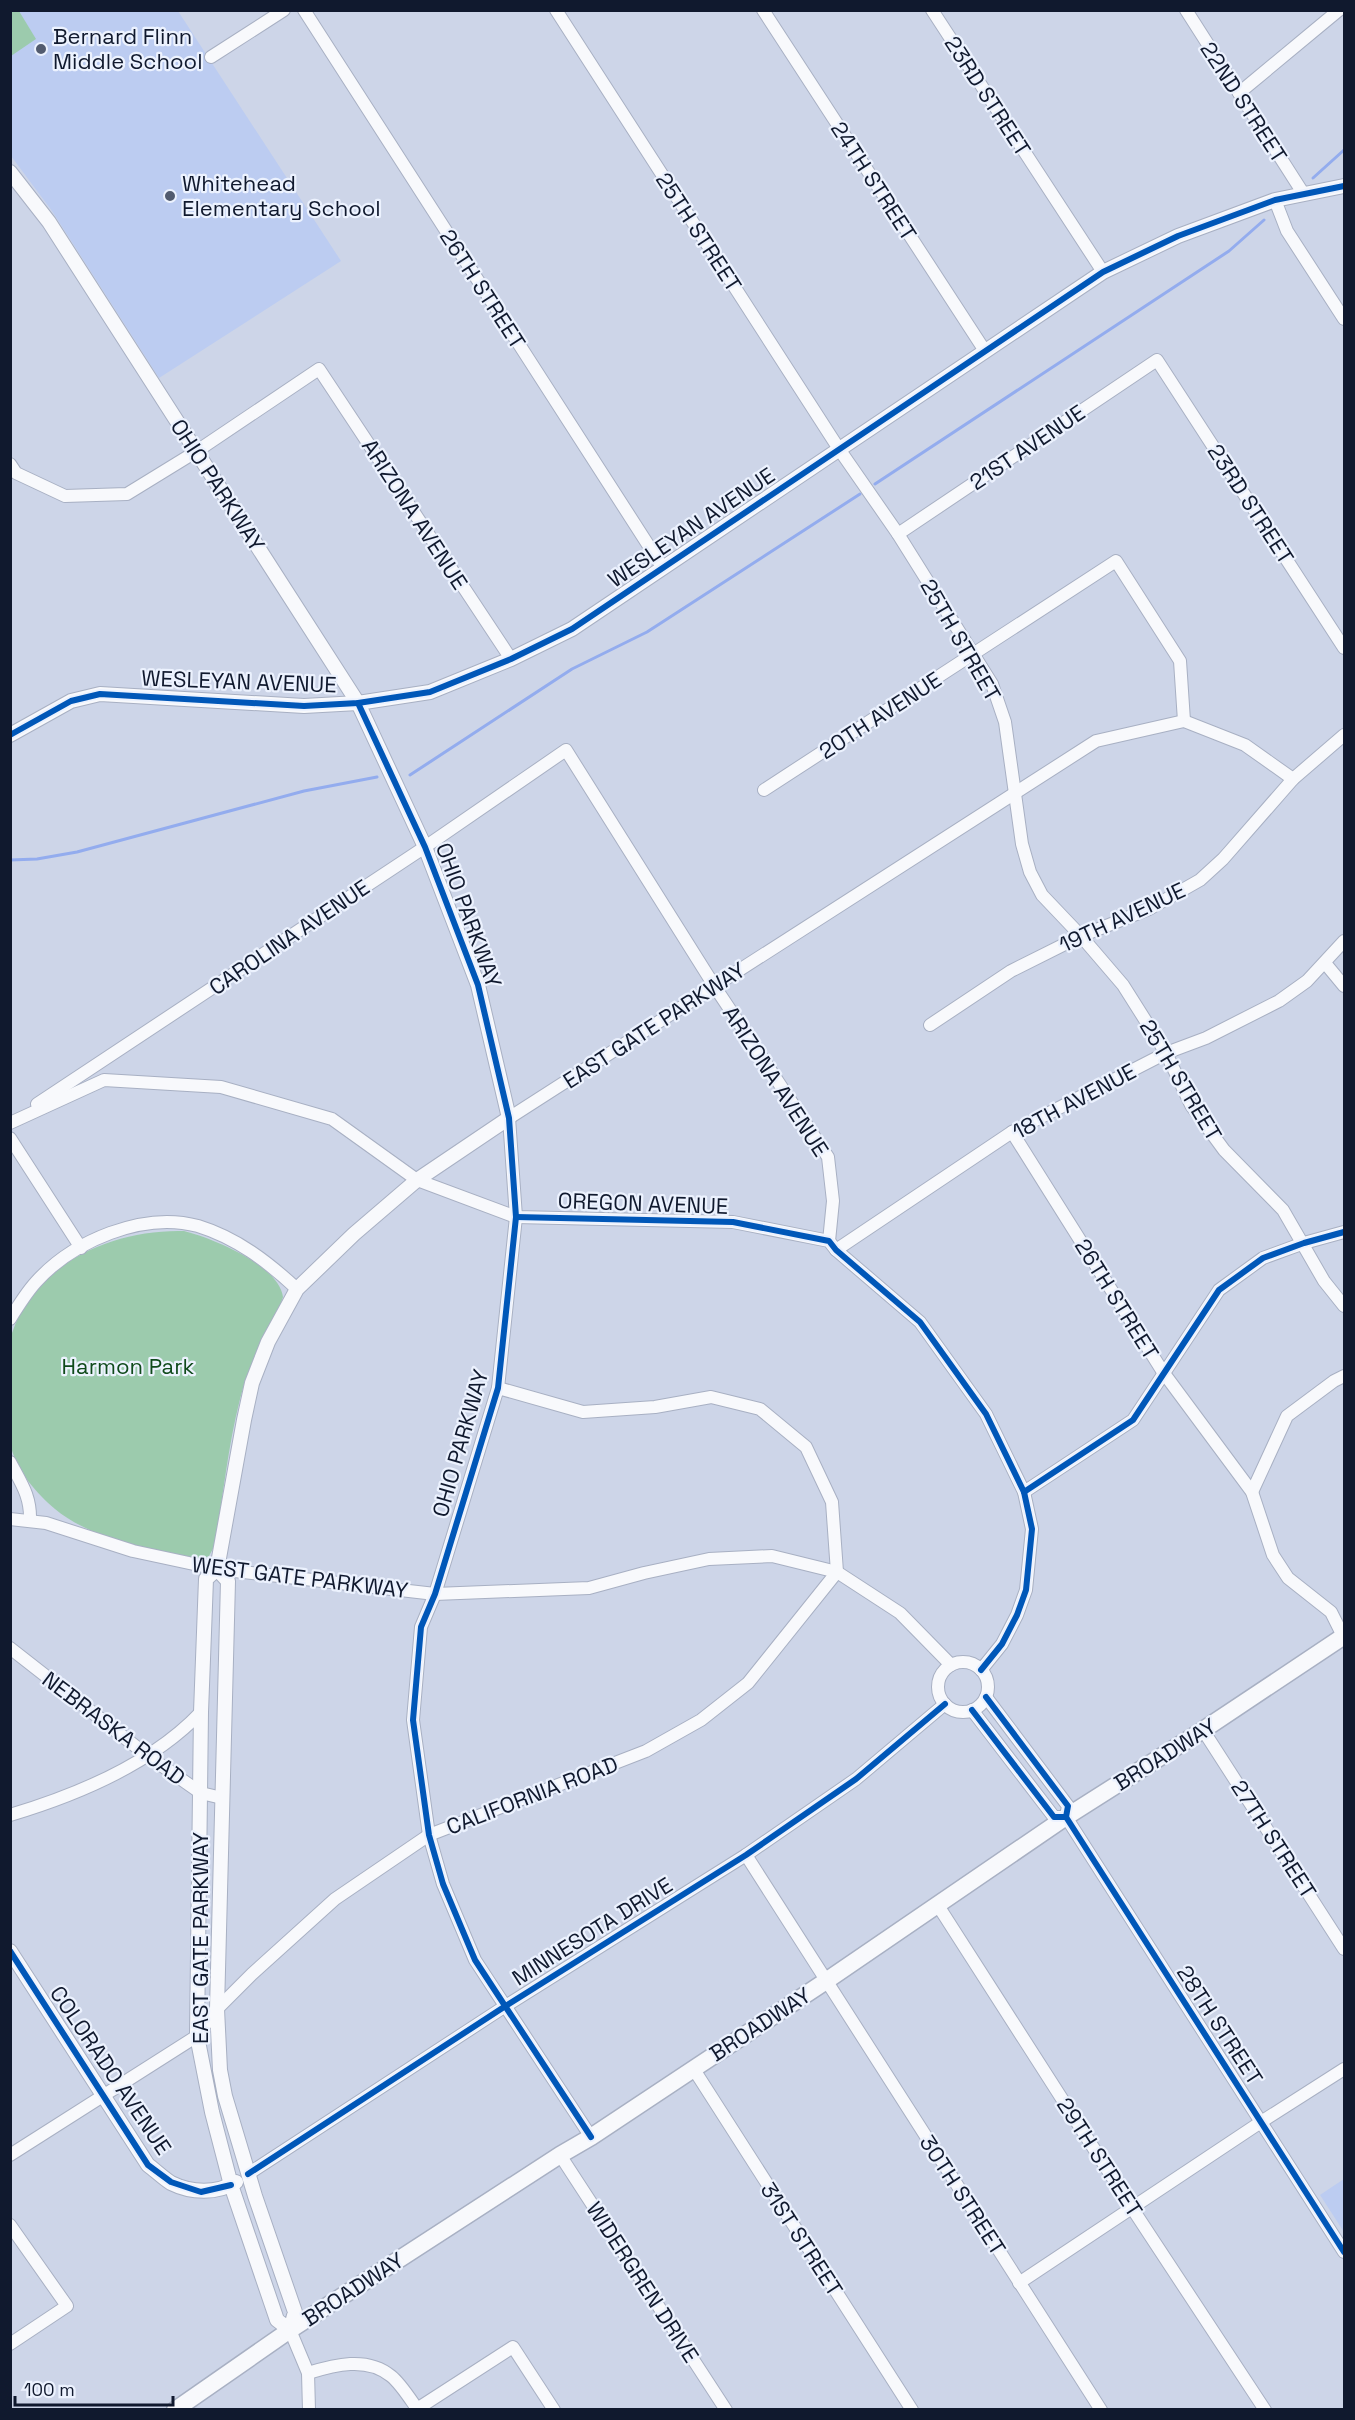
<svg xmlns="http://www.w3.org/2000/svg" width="1355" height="2420" viewBox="0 0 1355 2420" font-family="'Space Grotesk',sans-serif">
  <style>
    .built { fill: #bcccf1 }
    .green { fill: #9ccbad }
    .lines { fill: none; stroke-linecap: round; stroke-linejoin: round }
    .stream { stroke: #93acee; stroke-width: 3 }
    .minor-casing { stroke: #a8b0c3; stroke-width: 14 }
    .tertiary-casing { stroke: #a8b0c3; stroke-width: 16 }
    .secondary-casing { stroke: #a8b0c3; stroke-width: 19 }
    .minor { stroke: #f8f9fc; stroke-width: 12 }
    .tertiary { stroke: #f8f9fc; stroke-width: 14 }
    .secondary { stroke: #f8f9fc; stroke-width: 16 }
    .cycleway-casing { stroke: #ecf2fe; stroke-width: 10 }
    .cycleway { stroke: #0057b8; stroke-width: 6 }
    .poi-dot { fill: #525b6f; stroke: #ecf2fe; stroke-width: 2 }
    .labels { text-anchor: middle; stroke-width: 4.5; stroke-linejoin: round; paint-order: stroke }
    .poi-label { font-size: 22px; fill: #10192e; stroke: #ecf2fe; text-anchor: start }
    .street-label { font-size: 22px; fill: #10192e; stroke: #ecf2fe }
    .park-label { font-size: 22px; fill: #0f4a1b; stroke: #ecf2fe }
  </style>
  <rect width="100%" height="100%" fill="#cdd5e8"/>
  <g class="built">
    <polygon points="10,11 178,11 341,261 159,378 52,211 11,156"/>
    <polygon points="1344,2179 1344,2232 1320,2195"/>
  </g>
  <g class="green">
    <polygon points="11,10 19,11 36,39 11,56"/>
    <path d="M184,1231C212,1238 279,1265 283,1297C274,1326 255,1352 245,1381C229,1434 224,1491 215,1545L209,1556L201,1559C155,1552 91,1539 55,1509C37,1494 17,1471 11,1447C7,1432 11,1412 11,1397C11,1381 7,1346 12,1333C36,1262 114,1229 184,1231Z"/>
  </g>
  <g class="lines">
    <g class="stream">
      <polyline points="1313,178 1344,150"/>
      <polyline points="875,484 1229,251 1264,220"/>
      <polyline points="410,775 572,669 647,632 860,494"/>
      <polyline points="10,860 37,859 77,852 304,791 377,777"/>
    </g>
    <g class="minor-casing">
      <g id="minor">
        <polyline points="304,10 663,568"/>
        <polyline points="556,10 839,449 898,534 992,684 1005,722 1022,844 1030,872 1042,895 1081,936 1123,985 1166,1053 1191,1105 1224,1150 1283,1210 1324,1281 1344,1306"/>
        <polyline points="763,10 985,351"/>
        <polyline points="932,10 1103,272"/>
        <polyline points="1186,10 1303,193"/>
        <polyline points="211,57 284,10"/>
        <polyline points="1239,93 1339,10"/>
        <polyline points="1275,200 1287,231 1344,319"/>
        <polyline points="10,464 16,473 65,496 127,494 197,451 319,369 511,659"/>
        <polyline points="898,534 1157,360 1344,648"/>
        <polyline points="764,790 1116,561 1180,661 1184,721"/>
        <polyline points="1325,963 1344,986"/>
        <polyline points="930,1025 1011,971 1081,936 1149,909 1200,880 1223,859 1293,779 1344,735"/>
        <polyline points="37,1104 425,847 566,750 715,987 828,1157 833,1201 829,1241"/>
        <polyline points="10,1123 104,1080 221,1087 332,1119 417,1180 516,1217 733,1222 829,1241 836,1250 920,1322 986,1414 1024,1492 1032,1529 1026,1590 1017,1615 1002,1644 981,1670"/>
        <polyline points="1012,1132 1163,1372 1252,1492 1273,1555 1288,1578 1331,1612 1344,1638"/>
        <polyline points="10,1138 81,1248"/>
        <polyline points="836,1250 1012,1132 1166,1053 1206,1038 1279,1001 1307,981 1344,941"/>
        <path d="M10,1319C18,1306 26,1293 36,1282C73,1241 143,1211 198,1226C237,1238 268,1262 297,1289"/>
        <path d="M10,1462C21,1483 31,1496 30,1521"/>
        <polyline points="1024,1492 1133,1420 1219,1290 1263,1258 1304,1243 1344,1232"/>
        <polyline points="1252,1492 1287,1416 1334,1381 1344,1376"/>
        <polyline points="10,1519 46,1523 133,1551 217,1569 435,1594 589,1588 644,1573 709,1559 772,1556 837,1572 900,1613 951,1665"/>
        <polyline points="10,1648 148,1756 201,1793 222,1798"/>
        <circle cx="963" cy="1687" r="25"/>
        <polyline points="986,1697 1068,1806 1066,1817"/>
        <polyline points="972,1710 1054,1817 1066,1817"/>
        <polyline points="1203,1730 1344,1949"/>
        <path d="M10,1815C77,1795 153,1763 201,1712"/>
        <polyline points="1066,1817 1344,2252"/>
        <polyline points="746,1855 1101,2410"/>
        <polyline points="937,1904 1132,2208 1265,2410"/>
        <polyline points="693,2068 912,2410"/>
        <polyline points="591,2137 475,1960 443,1884 429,1835 413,1720 421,1627 435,1594 498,1388 516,1217 509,1118 1096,741 1184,721 1245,745 1293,779"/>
        <polyline points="10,2155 197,2036 217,2009 252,1974 335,1899 429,1835 646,1751 701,1720 748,1683 837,1572 832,1502 806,1447 760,1409 711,1397 655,1407 583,1412 498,1388"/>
        <polyline points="560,2155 726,2410"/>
        <polyline points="248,2174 504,2007 746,1855 856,1779 945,1704"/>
        <polyline points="10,2225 67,2306 10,2344"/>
        <polyline points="1019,2283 1261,2122 1344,2069"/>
        <polyline points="290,2330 308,2373 309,2410"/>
        <path d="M308,2373C334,2365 367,2356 391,2376C401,2384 410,2399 418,2410"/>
        <polyline points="417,2409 513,2347 554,2410"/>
      </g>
    </g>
    <g class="tertiary-casing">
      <g id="tertiary">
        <polyline points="10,172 49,222 358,703 425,847 478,985 509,1118 417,1180 354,1234 297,1289 268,1342 252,1383 244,1420 217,1569 206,1579 201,1712 197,2036 212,2112 231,2185 277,2320 290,2330 295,2312 255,2196 225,2096 220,2070 217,2009 228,1581 217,1569"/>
        <polyline points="10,735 71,701 100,694 304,706 358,703 430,692 511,659 572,629 1103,272 1178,236 1275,200 1344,186"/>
        <path d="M10,1951L148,2165C155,2170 163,2178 171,2183C191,2193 217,2194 236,2182"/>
      </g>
    </g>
    <g class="secondary-casing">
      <polyline id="secondary" points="175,2410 290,2330 560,2155 591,2137 826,1981 1066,1817 1203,1730 1344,1636"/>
    </g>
    <use href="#minor" class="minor"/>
    <use href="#tertiary" class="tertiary"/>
    <use href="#secondary" class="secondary"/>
    <g class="cycleway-casing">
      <g id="cycleway">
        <polyline points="358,703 425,847 478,985 509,1118 516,1217 498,1388 435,1594 421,1627 413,1720 429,1835 443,1884 475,1960 591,2137"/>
        <polyline points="10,735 71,701 100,694 304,706 358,703 430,692 511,659 572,629 1103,272 1178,236 1275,200 1344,186"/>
        <polyline points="516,1217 733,1222 829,1241 836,1250 920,1322 986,1414 1024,1492 1032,1529 1026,1590 1017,1615 1002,1644 981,1670"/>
        <polyline points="1024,1492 1133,1420 1219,1290 1263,1258 1304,1243 1344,1232"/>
        <polyline points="986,1697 1068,1806 1066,1817"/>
        <polyline points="972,1710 1054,1817 1066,1817"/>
        <polyline points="1066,1817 1344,2252"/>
        <polyline points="10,1951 148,2165 171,2182 201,2192 231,2185"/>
        <polyline points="248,2174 504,2007 746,1855 856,1779 945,1704"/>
      </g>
    </g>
    <use href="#cycleway" class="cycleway"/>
  </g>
  <g class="poi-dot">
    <circle cx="41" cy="49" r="6"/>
    <circle cx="170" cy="196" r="6"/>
  </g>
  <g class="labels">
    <g class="poi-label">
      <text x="53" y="44">Bernard Flinn<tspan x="53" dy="25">Middle School</tspan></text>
      <text x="182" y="191">Whitehead<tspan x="182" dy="25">Elementary School</tspan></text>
    </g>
    <g class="street-label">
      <text transform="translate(988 96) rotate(57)" y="8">23RD STREET</text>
      <text transform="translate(1244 102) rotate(57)" y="8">22ND STREET</text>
      <text transform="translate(874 181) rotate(57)" y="8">24TH STREET</text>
      <text transform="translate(699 232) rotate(57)" y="8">25TH STREET</text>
      <text transform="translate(483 289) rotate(57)" y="8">26TH STREET</text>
      <text transform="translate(1027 447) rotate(-34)" y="8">21ST AVENUE</text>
      <text transform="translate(218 485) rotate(57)" y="8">OHIO PARKWAY</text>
      <text transform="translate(1251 504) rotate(57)" y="8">23RD STREET</text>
      <text transform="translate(415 514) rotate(57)" y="8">ARIZONA AVENUE</text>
      <text transform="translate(691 527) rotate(-34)" y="8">WESLEYAN AVENUE</text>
      <text transform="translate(961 640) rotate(60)" y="8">25TH STREET</text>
      <text transform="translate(239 681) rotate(2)" y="8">WESLEYAN AVENUE</text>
      <text transform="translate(880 715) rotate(-33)" y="8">20TH AVENUE</text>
      <text transform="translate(469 915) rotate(70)" y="8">OHIO PARKWAY</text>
      <text transform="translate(1122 917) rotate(-25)" y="8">19TH AVENUE</text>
      <text transform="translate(289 937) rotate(-34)" y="8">CAROLINA AVENUE</text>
      <text transform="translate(654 1025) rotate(-33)" y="8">EAST GATE PARKWAY</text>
      <text transform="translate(1181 1080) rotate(59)" y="8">25TH STREET</text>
      <text transform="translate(776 1081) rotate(57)" y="8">ARIZONA AVENUE</text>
      <text transform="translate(1074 1101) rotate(-28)" y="8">18TH AVENUE</text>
      <text transform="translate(643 1203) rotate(2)" y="8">OREGON AVENUE</text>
      <text transform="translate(1117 1299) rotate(58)" y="8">26TH STREET</text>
      <text transform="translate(460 1443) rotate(-74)" y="8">OHIO PARKWAY</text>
      <text transform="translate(300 1577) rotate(7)" y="8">WEST GATE PARKWAY</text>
      <text transform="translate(114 1728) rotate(37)" y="8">NEBRASKA ROAD</text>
      <text transform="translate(1165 1754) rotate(-32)" y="8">BROADWAY</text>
      <text transform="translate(532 1795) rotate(-21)" y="8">CALIFORNIA ROAD</text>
      <text transform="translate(1274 1839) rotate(57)" y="8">27TH STREET</text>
      <text transform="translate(592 1931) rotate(-32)" y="8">MINNESOTA DRIVE</text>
      <text transform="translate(200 1938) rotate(-90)" y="8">EAST GATE PARKWAY</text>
      <text transform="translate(760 2024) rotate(-33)" y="8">BROADWAY</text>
      <text transform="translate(1220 2025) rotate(57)" y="8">28TH STREET</text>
      <text transform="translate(111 2070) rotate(56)" y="8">COLORADO AVENUE</text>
      <text transform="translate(1100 2157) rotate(57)" y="8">29TH STREET</text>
      <text transform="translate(963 2195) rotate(57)" y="8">30TH STREET</text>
      <text transform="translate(802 2239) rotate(57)" y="8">31ST STREET</text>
      <text transform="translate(643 2282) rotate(57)" y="8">WIDERGREN DRIVE</text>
      <text transform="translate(353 2289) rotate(-33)" y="8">BROADWAY</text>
    </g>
    <g class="park-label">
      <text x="128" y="1374">Harmon Park</text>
    </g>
  </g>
  <rect width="1355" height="2420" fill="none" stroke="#10192e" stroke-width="24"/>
  <path d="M15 2396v9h158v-9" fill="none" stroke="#10192e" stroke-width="3"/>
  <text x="24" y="2396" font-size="18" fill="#10192e" stroke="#ecf2fe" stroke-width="4.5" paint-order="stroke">100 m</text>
</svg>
